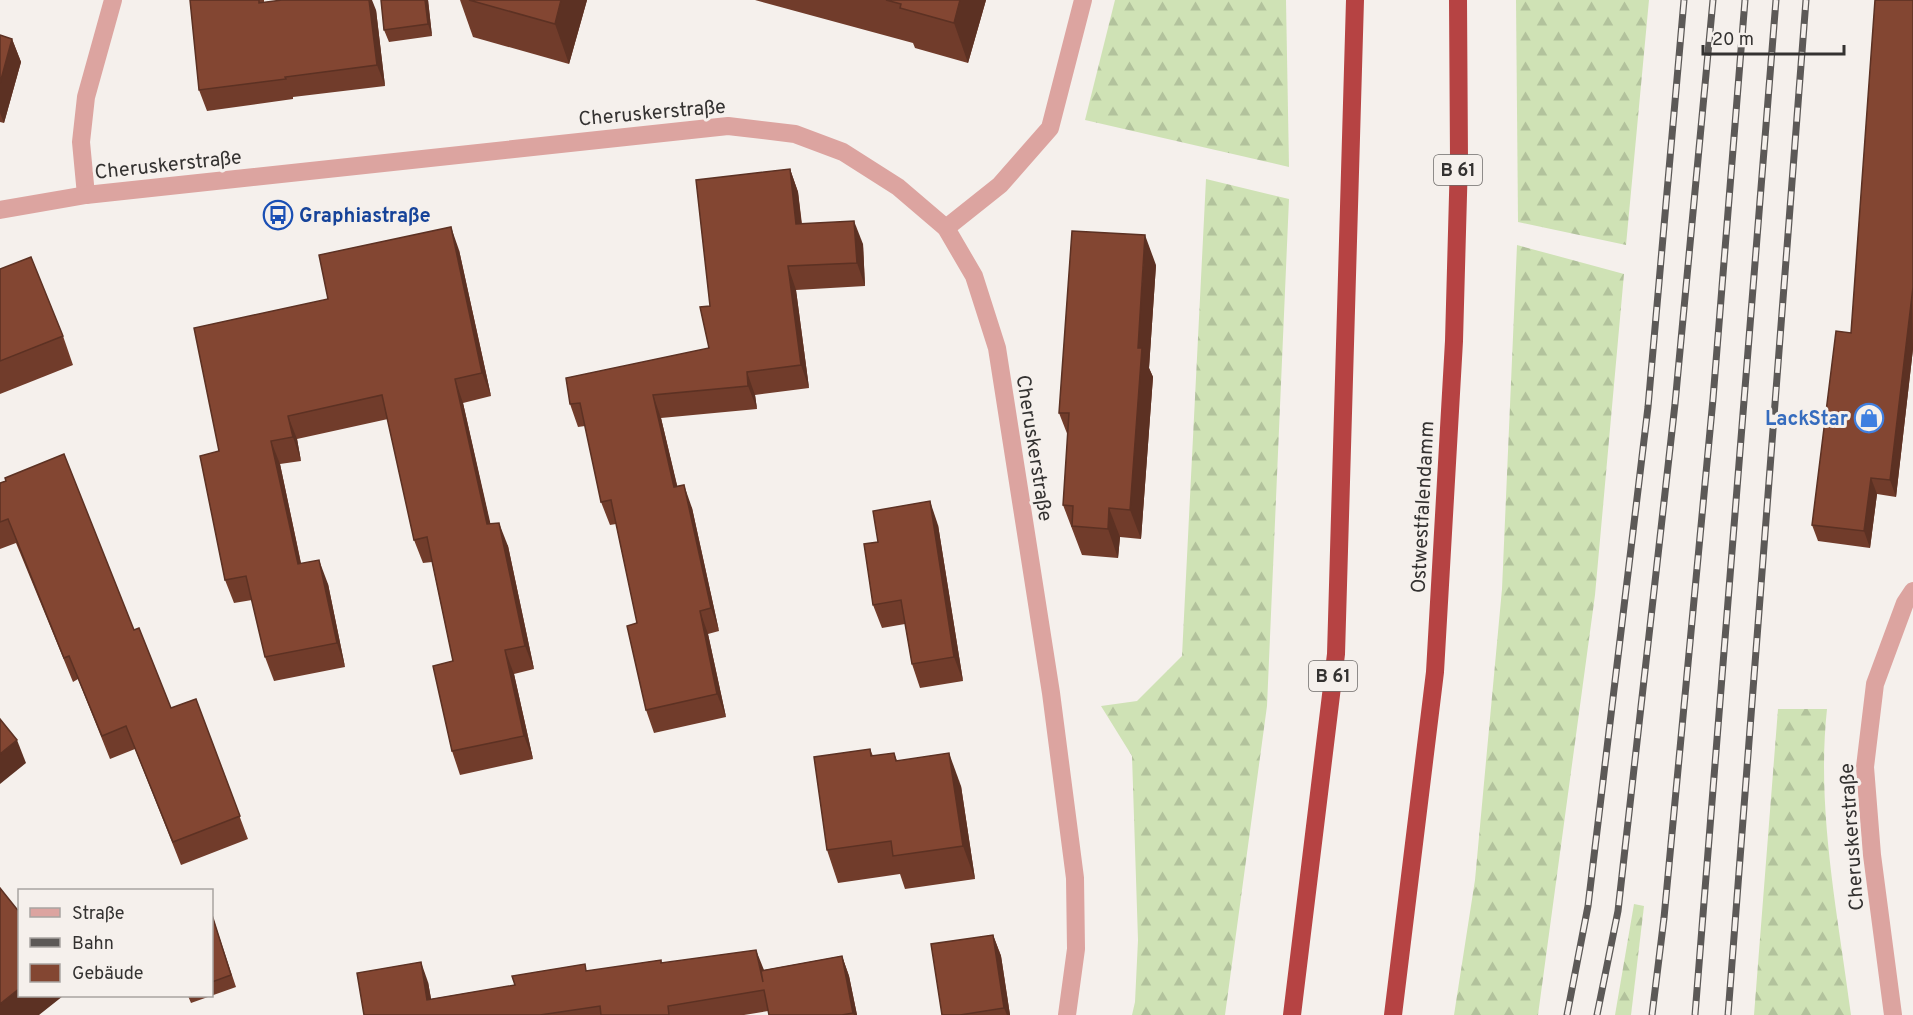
<svg xmlns="http://www.w3.org/2000/svg" width="1913" height="1015" viewBox="0 0 1913 1015" font-family="Overpass,sans-serif">
  <style>
    .forest { fill: url(#forest-firs) }
    .lines { fill: none; stroke-linecap: round; stroke-linejoin: round }
    .minor { stroke: #dca4a0; stroke-width: 18 }
    .highway { stroke: #b64343; stroke-width: 18 }
    .rail-casing { stroke: #5c5957; stroke-width: 7 }
    .rail { stroke: #f5f0ec; stroke-width: 4.5; stroke-dasharray: 14; stroke-linecap: butt }
    .wall { fill: #713c2b }
    .shaded-wall { fill: #5c3123 }
    .building { fill: #834632; stroke: #5c3123; stroke-width: 1.5 }
    .labels { text-anchor: middle; stroke-width: 6; stroke-linejoin: round; paint-order: stroke }
    .shield { fill: #f5f0ec; stroke: #6e6b69; stroke-width: 1.5 }
    .shield-label { font-size: 18px; font-weight: bold; fill: #343231 }
    .street-label { font-size: 20px; fill: #343231; stroke: #f5f0ec }
    .transit-label { font-size: 20px; font-weight: bold; fill: #164399; stroke: #f5f0ec; text-anchor: start }
    .shop-label { font-size: 20px; font-weight: bold; fill: #366cbe; stroke: #f5f0ec; text-anchor: end }
  </style>
  <defs>
    <pattern id="forest-firs" width="22" height="20" patternUnits="userSpaceOnUse" patternTransform="scale(1.5)"><rect width="22" height="20" fill="#cfe2b5"/><path d="M5 1l3.5 6h-7zM16 11l3.5 6h-7z" fill="#b2c29c"/></pattern>
  </defs>
  <rect width="100%" height="100%" fill="#f5f0ec"/>
  <g class="forest">
    <polygon points="1115,0 1286,0 1289,167 1085,120"/>
    <polygon points="1516,0 1649,0 1626,245 1518,222"/>
    <polygon points="1206,179 1289,199 1267,706 1225,1015 1132,1015 1135,1002 1138,940 1132,756 1101,706 1137,701 1182,656"/>
    <polygon points="1517,245 1624,274 1595,595 1538,1015 1454,1015 1475,880 1502,589"/>
    <path d="M1778,709H1827C1816,810 1838,914 1851,1015H1754Z"/>
    <polygon points="1634,904 1644,906 1631,1015 1615,1015"/>
  </g>
  <g class="lines">
    <g class="minor">
      <polyline points="86,195 81,142 86,97 113,0"/>
      <polyline points="0,210 86,195 728,126 795,134 843,152 898,187 946,228 974,276 997,348 1051,693 1075,878 1076,949 1067,1015"/>
      <polyline points="946,228 1000,185 1050,128 1083,0"/>
      <polyline points="1893,1015 1872,855 1865,767 1875,684 1905,603 1913,591"/>
    </g>
    <g class="highway">
      <polyline points="1292,1015 1336,654 1355,0"/>
      <polyline points="1393,1015 1435,672 1454,341 1459,159 1458,0"/>
    </g>
    <g class="rail-casing">
      <g id="rail">
        <polyline points="1567,1015 1588,906 1648,407 1684,0"/>
        <polyline points="1597,1015 1618,911 1675,404 1713,0"/>
        <polyline points="1652,1015 1664,918 1713,399 1745,0"/>
        <polyline points="1695,1015 1776,0"/>
        <polyline points="1728,1015 1806,0"/>
      </g>
    </g>
    <use href="#rail" class="rail"/>
  </g>
  <g class="wall">
    <polygon points="190,0 264,0 264,2 376,10 385,86 293,97 293,99 207,111 199,90"/>
    <polygon points="381,0 428,0 432,36 389,42 384,30"/>
    <polygon points="460,0 587,0 569,64 473,37"/>
    <polygon points="755,0 986,0 968,63 915,48 913,43"/>
    <polygon points="1913,0 1913,349 1896,497 1877,494 1870,548 1818,541 1812,525 1851,333"/>
    <polygon points="0,35 12,39 21,62 4,123 0,122"/>
    <polygon points="790,169 798,192 802,224 863,244 865,286 796,290 809,388 755,395 757,409 661,418 677,486 692,508 719,631 708,634 726,717 654,733 646,710 637,623 616,524 610,525 601,502 585,426 578,427 570,404 709,348"/>
    <polygon points="459,250 491,396 463,403 490,524 508,546 534,669 514,674 533,759 460,775 452,751 453,661 432,562 423,563 414,540 388,419 297,439 301,461 280,464 301,563 328,584 345,667 274,681 265,657 252,600 234,603 225,580 219,451"/>
    <polygon points="1156,265 1149,368 1153,377 1141,539 1120,537 1118,558 1082,555 1063,505 1068,436 1059,413"/>
    <polygon points="0,269 63,336 73,365 0,394"/>
    <polygon points="0,483 134,630 171,708 196,699 248,839 181,865 135,749 110,759 78,679 73,682 16,543 0,549"/>
    <polygon points="938,525 963,681 920,688 912,664 905,624 882,628 873,605 878,542"/>
    <polygon points="870,749 873,756 894,753 897,761 961,786 975,879 905,889 900,874 838,883 827,850"/>
    <polygon points="212,915 236,987 191,1003 188,996 212,996"/>
    <polygon points="993,935 1001,956 1010,1015 942,1015"/>
    <polygon points="842,956 849,976 857,1015 769,1015 768,1011 744,1015 364,1015 428,982 431,999 515,985 588,971 661,960 662,963 764,970"/>
  </g>
  <g class="shaded-wall">
    <polygon points="369,0 372,0 376,10 385,86 377,65"/>
    <polygon points="425,0 428,0 432,36 428,24"/>
    <polygon points="561,0 587,0 569,64 555,24"/>
    <polygon points="960,0 986,0 968,63 954,23"/>
    <polygon points="12,39 21,62 4,123 0,113 0,83"/>
    <polygon points="790,169 798,192 804,247 796,224"/>
    <polygon points="854,221 863,244 865,286 857,263"/>
    <polygon points="451,227 459,250 491,396 482,373"/>
    <polygon points="1145,235 1156,265 1149,368 1153,377 1141,539 1130,510 1138,348"/>
    <polygon points="788,266 796,290 809,388 801,365"/>
    <polygon points="1912,287 1913,349 1896,497 1890,480"/>
    <polygon points="747,372 755,395 757,409 748,386"/>
    <polygon points="455,379 463,403 496,548 487,524"/>
    <polygon points="653,395 661,418 683,510 674,487"/>
    <polygon points="288,416 297,439 301,461 293,437"/>
    <polygon points="271,441 280,464 306,588 298,564"/>
    <polygon points="1871,478 1877,494 1870,548 1864,531"/>
    <polygon points="684,485 692,508 719,631 711,608"/>
    <polygon points="930,501 938,525 963,681 954,657"/>
    <polygon points="1109,508 1120,537 1118,558 1108,529"/>
    <polygon points="499,523 508,546 534,669 525,646"/>
    <polygon points="319,560 328,584 345,667 337,643"/>
    <polygon points="700,611 708,634 726,717 717,694"/>
    <polygon points="505,650 514,674 533,759 524,736"/>
    <polygon points="17,740 26,763 0,784 0,754"/>
    <polygon points="949,753 961,786 975,879 963,846"/>
    <polygon points="993,935 1001,956 1010,1015 1007,1015 1004,1008"/>
    <polygon points="756,950 764,970 763,982"/>
    <polygon points="842,956 849,976 857,1015 854,1015 853,1013"/>
    <polygon points="421,962 428,982 434,1015 427,1000"/>
    <polygon points="20,988 20,996 63,996 39,1015 0,1015 0,1004"/>
  </g>
  <g class="building">
    <polygon points="190,0 259,0 259,3 282,0 369,0 377,65 285,77 286,79 199,90"/>
    <polygon points="381,0 425,0 428,24 384,30"/>
    <polygon points="469,0 561,0 555,24"/>
    <polygon points="886,0 960,0 954,23 900,8 901,4"/>
    <polygon points="1875,0 1913,0 1913,287 1890,480 1871,478 1864,531 1812,525 1836,331 1851,333"/>
    <polygon points="0,35 12,39 0,83"/>
    <polygon points="790,169 796,224 854,221 857,263 788,266 801,365 747,372 748,386 653,395 674,487 684,485 711,608 700,611 717,694 646,710 627,626 637,623 611,500 601,502 580,403 570,404 566,378 709,348 700,307 710,306 696,180"/>
    <polygon points="451,227 482,373 455,379 487,524 499,523 525,646 505,650 524,736 452,751 433,666 453,661 427,537 414,540 382,395 288,416 293,437 271,441 298,564 319,560 337,643 265,657 246,576 225,580 200,456 219,451 194,328 328,299 319,255"/>
    <polygon points="1072,231 1145,235 1138,348 1142,348 1130,510 1109,508 1108,529 1072,526 1073,506 1063,505 1069,413 1059,413"/>
    <polygon points="31,257 63,336 0,361 0,269"/>
    <polygon points="64,454 134,630 139,628 171,708 196,699 240,816 173,842 126,726 102,736 69,656 64,658 8,519 0,522 0,483 6,481 5,478"/>
    <polygon points="930,501 954,657 912,664 901,600 873,605 864,544 878,542 873,511"/>
    <polygon points="0,719 17,740 0,754"/>
    <polygon points="870,749 871,756 894,753 896,761 949,753 963,846 893,856 891,841 827,850 814,757"/>
    <polygon points="0,888 20,913 20,988 0,1004"/>
    <polygon points="212,915 231,975 212,982"/>
    <polygon points="993,935 1004,1008 960,1015 942,1015 931,944"/>
    <polygon points="756,950 763,982 761,971 842,956 853,1013 842,1015 769,1015 764,990 668,1006 669,1015 601,1015 600,1006 540,1015 364,1015 357,973 421,962 427,1000 515,985 512,976 585,964 586,971 661,960 661,963"/>
  </g>
  <defs>
    <g id="bus-ring" transform="scale(1.5)"><circle r="9.5" fill="#f5f0ec" stroke="#1a4fb4" stroke-width="1.5"/><path d="M-5-6H5V4H4V6H2V4H-2V6H-4V4H-5ZM-3.5-4V0h7V-4ZM-3.5 1.2v1.5H-2V1.2ZM2 1.2v1.5H3.5V1.2Z" fill="#1a4fb4"/></g>
    <g id="shop-ring" transform="scale(1.5)"><circle r="9.5" fill="#f5f0ec" stroke="#3f7fe0" stroke-width="1.5"/><path d="M-5-2.5h2.3a2.7 3.5 0 0 1 5.4 0H5L5.5 6h-11ZM-1.5-2.5h3a1.5 2.3 0 0 0-3 0Z" fill="#3f7fe0"/></g>
  </defs>
  <g fill-rule="evenodd">
    <use href="#bus-ring" x="278" y="215"/>
    <use href="#shop-ring" x="1869" y="418"/>
  </g>
  <g class="labels">
    <g class="shield">
      <rect x="1434" y="155" width="48" height="30" rx="4.5"/>
      <rect x="1309" y="661" width="48" height="30" rx="4.5"/>
    </g>
    <g class="shield-label">
      <text x="1458" y="176">B 61</text>
      <text x="1333" y="682">B 61</text>
    </g>
    <g class="street-label">
      <text transform="translate(652 112) rotate(-5)" y="7">Cheruskerstraße</text>
      <text transform="translate(168 164) rotate(-6)" y="7">Cheruskerstraße</text>
      <text transform="translate(1035 448) rotate(81)" y="7">Cheruskerstraße</text>
      <text transform="translate(1422 507) rotate(-87)" y="7">Ostwestfalendamm</text>
      <text transform="translate(1851 837) rotate(-94)" y="7">Cheruskerstraße</text>
    </g>
    <g class="transit-label">
      <text x="299" y="222">Graphiastraße</text>
    </g>
    <g class="shop-label">
      <text x="1848" y="425">LackStar</text>
    </g>
  </g>
  <rect x="18" y="889" width="195" height="108" fill="#f5f0ec" stroke="#a8a4a1" stroke-width="1.5"/>
  <rect x="30" y="908" width="30" height="9" fill="#dca4a0" stroke="#a8a4a1" stroke-width="1.5"/>
  <text x="72" y="919" font-size="18" fill="#343231">Straße</text>
  <rect x="30" y="938" width="30" height="9" fill="#5c5957" stroke="#a8a4a1" stroke-width="1.5"/>
  <text x="72" y="949" font-size="18" fill="#343231">Bahn</text>
  <rect x="30" y="964" width="30" height="18" fill="#834632" stroke="#a8a4a1" stroke-width="1.5"/>
  <text x="72" y="979" font-size="18" fill="#343231">Gebäude</text>
  <path d="M1703 45v9h141v-9" fill="none" stroke="#343231" stroke-width="3"/>
  <text x="1712" y="45" font-size="18" fill="#343231" stroke="#f5f0ec" stroke-width="4.5" paint-order="stroke">20 m</text>
</svg>
